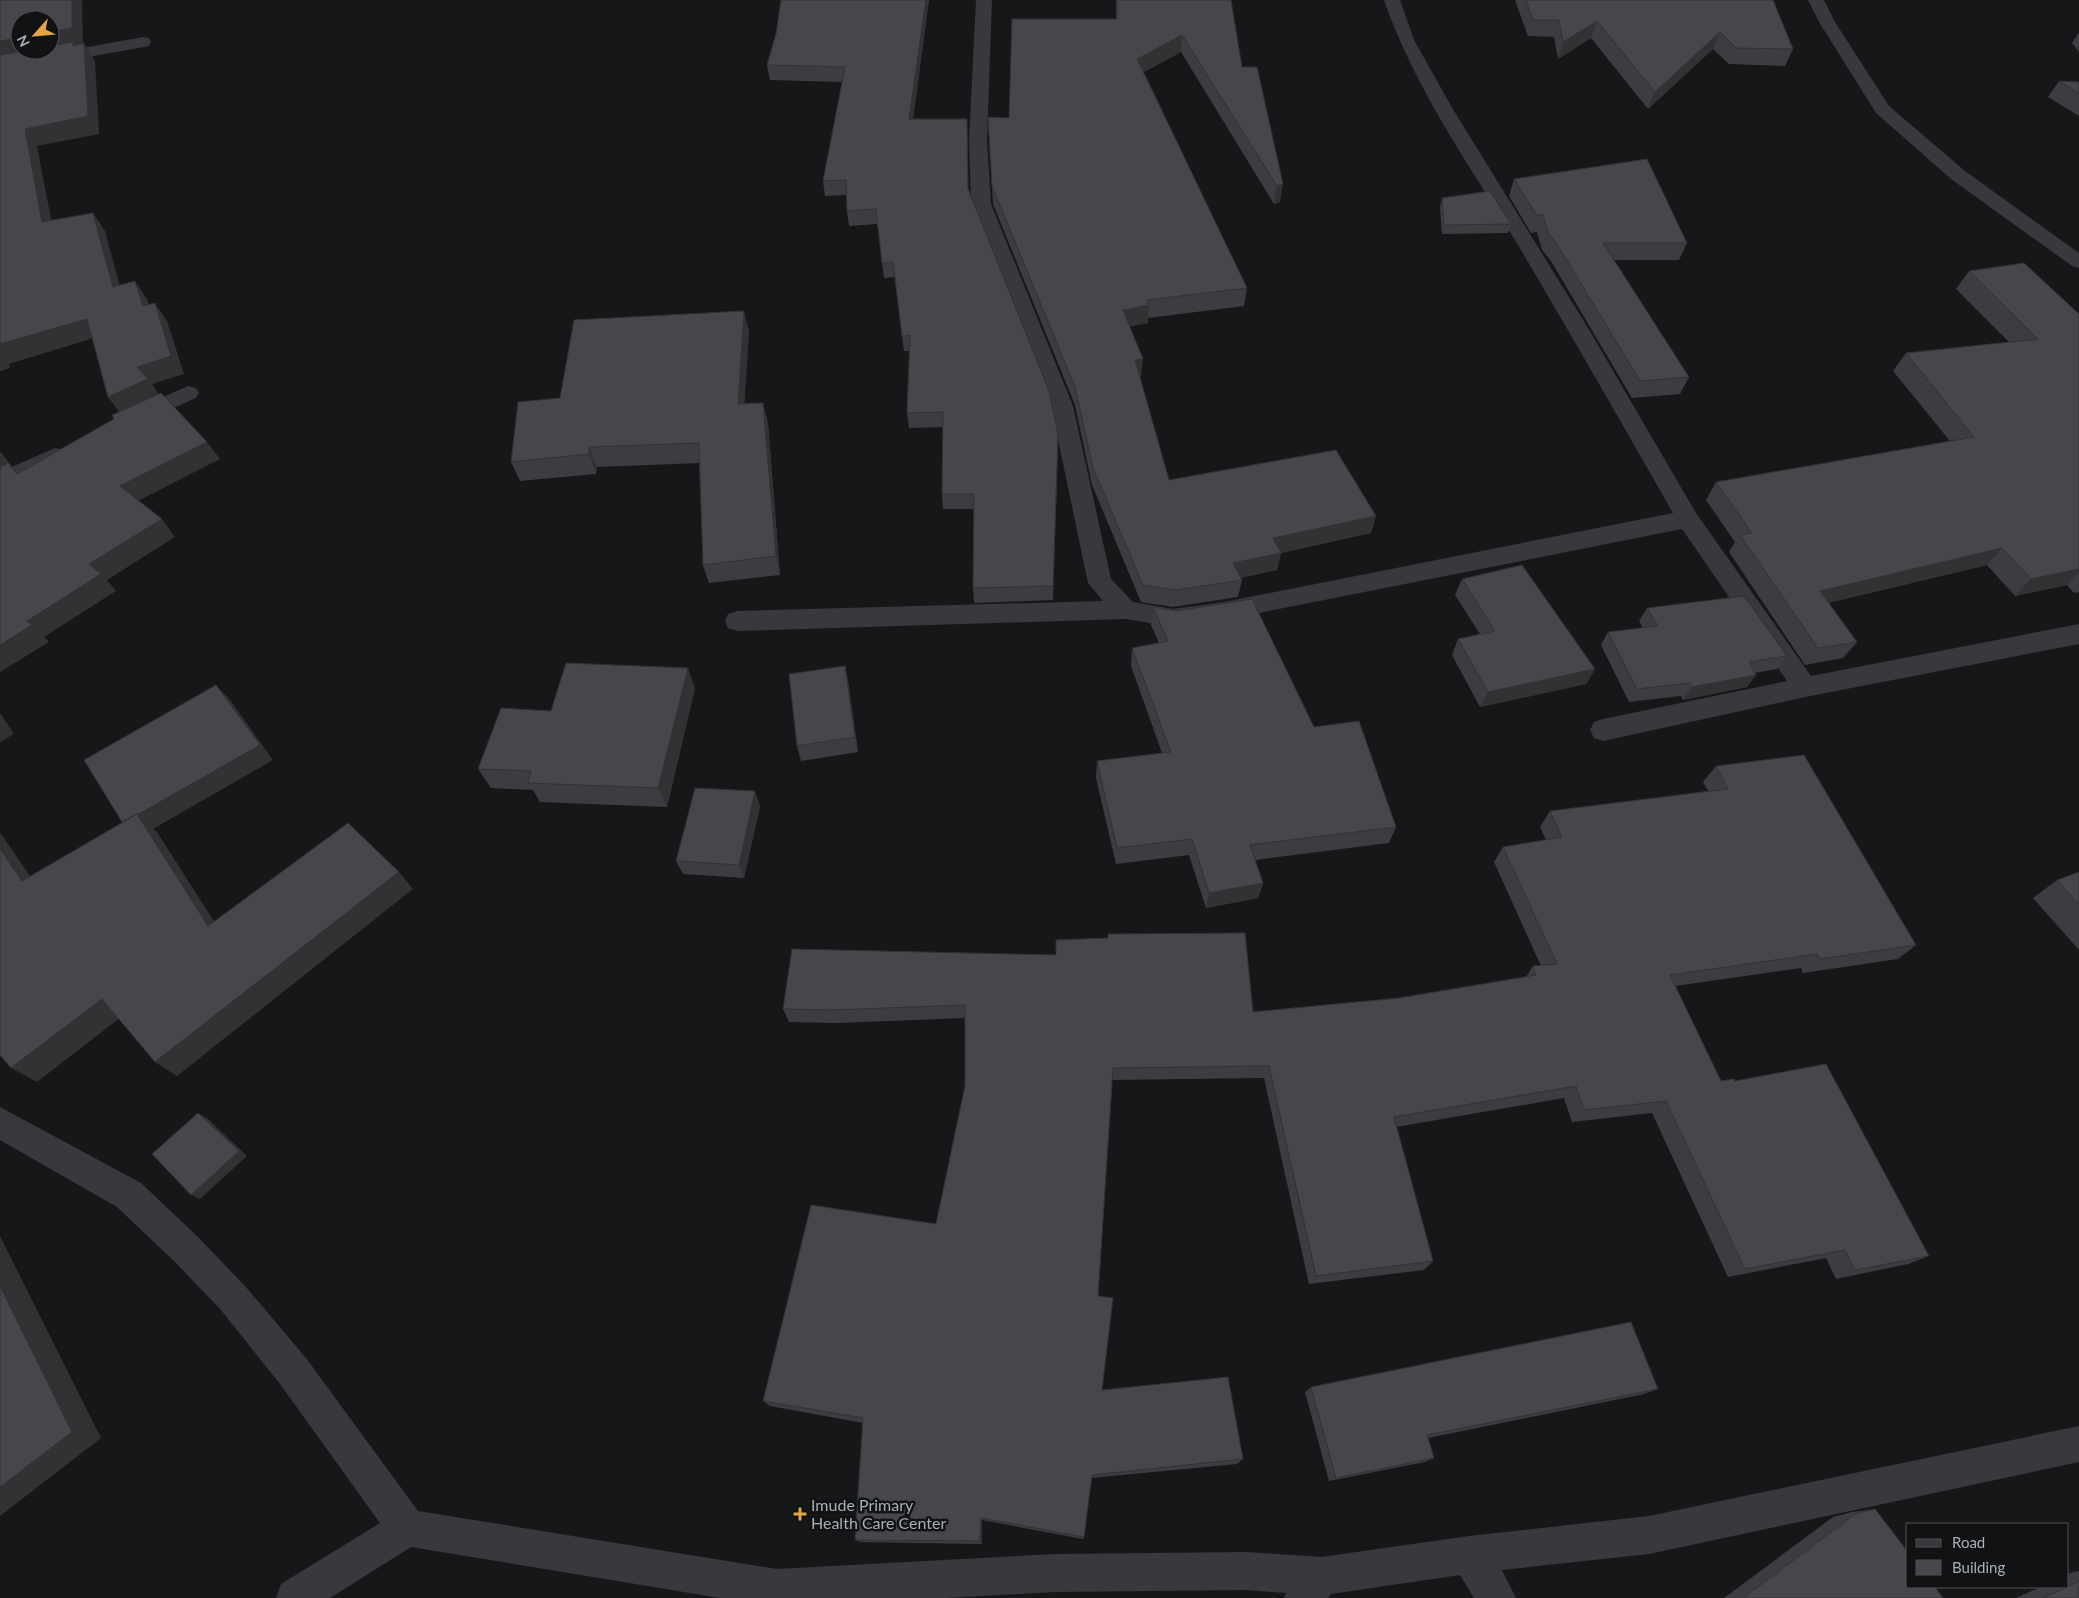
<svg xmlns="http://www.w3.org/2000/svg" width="2079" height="1598" viewBox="0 0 2079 1598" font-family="Lato,sans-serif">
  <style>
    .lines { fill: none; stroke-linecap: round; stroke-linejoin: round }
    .minor { fill: #38393d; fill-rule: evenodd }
    .wall { fill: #3c3d40 }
    .shaded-wall { fill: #313234 }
    .building { fill: #46474b; stroke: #313234 }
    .poi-dot { fill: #e5a542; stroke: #111213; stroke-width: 2 }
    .labels { text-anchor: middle; stroke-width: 5; stroke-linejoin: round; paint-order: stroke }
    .near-poi-label { font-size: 16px; fill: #a9aeb7; stroke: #111213; text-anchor: start }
  </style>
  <rect width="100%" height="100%" fill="#161718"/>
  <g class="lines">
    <g class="minor">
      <path d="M976,0H992L987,140L991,204L1073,406L1111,579L1133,602L1173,609L1224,602L1673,513C1620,420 1567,327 1512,235C1465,159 1413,84 1384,0H1400L1414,40L1454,111L1588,328L1696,513L1811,676L2079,624V644L1805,697L1603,741L1594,738L1590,730L1594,722L1603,719L1787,681L1682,529L1224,620L1173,627L1126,619L737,631L728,628L725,621L728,614L737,611L1103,601L1088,583L1051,406L971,204L969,140Z"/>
      <polygon points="1808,0 1824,0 1835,22 1889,106 1965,171 2079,253 2079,268 2072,266 1951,179 1876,113 1819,22"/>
      <polygon points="143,37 149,38 151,42 149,46 0,73 0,63"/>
      <polygon points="188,386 196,388 199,393 196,398 135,425 127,423 124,418 127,413"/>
      <polygon points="55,448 63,450 66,456 63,462 0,490 0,472"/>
      <polygon points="0,1107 141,1183 197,1236 245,1286 306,1358 418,1511 777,1569 1055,1554 1246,1552 1321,1557 1469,1536 1649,1516 2079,1426 2079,1462 1649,1554 1502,1570 1516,1598 1474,1598 1460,1575 1331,1594 1328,1598 1284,1598 1286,1593 1246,1590 1055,1592 948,1598 720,1598 411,1547 330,1598 276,1598 281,1584 380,1523 280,1384 221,1310 173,1260 117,1207 0,1140"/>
    </g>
  </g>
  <g class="wall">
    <polygon points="929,0 913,119 969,190 1058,449 1053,600 974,603 973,588 974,509 943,509 942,494 943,427 909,428 907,413 910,351 904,351 895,277 884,278 877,224 849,226 847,211 846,195 825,196 823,181 842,82 770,80 767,65 776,34"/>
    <polygon points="1116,0 1231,0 1242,67 1257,67 1280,202 1274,204 1181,52 1144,72 1247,288 1244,306 1148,318 1148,323 1129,326 1141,377 1140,377 1169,480 1376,516 1371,533 1281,553 1277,570 1240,578 1242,580 1238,597 1173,607 1141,602 1092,485 1075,405 993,204 988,122 1009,118 1116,19"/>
    <polygon points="1515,0 1773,0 1793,49 1785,66 1729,64 1713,49 1648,109 1591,38 1558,59 1554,37 1528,36"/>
    <polygon points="2079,32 2079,52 2072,43"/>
    <polygon points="2059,81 2079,82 2079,116 2048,97"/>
    <polygon points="1514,179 1687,243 1679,260 1614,260 1689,377 1680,394 1632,398 1551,261 1542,250 1537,232 1531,233 1509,196"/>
    <polygon points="1442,198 1511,224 1508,233 1442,234 1440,207"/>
    <polygon points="1969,271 2079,314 2079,592 2074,593 2067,585 2015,596 1987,565 1828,603 1857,642 1843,658 1805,665 1729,552 1735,542 1706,500 1716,482 1950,441 1893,371 1906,353 2009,342 1956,289"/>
    <polygon points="749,331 744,404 763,403 768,423 780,575 709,583 703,565 699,463 597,467 596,474 520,481 511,462 560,398"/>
    <polygon points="1462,579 1595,669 1586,684 1480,707 1452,655 1458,639 1480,634 1455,595"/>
    <polygon points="1153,607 1314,727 1396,827 1389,843 1255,860 1263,883 1258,898 1206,908 1189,855 1116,864 1096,778 1097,761 1162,753 1131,666 1132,648 1159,643 1151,625"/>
    <polygon points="1647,608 1787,656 1777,669 1755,673 1747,687 1683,700 1681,696 1629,702 1601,645 1608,632 1643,628 1639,621"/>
    <polygon points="845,666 848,681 858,752 801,761 797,746"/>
    <polygon points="695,688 667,807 540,802 533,790 491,788 478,769 551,711"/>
    <polygon points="1716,766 1916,945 1898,959 1803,973 1801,968 1675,986 1721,1081 1735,1081 1929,1256 1908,1264 1836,1279 1826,1258 1728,1277 1652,1113 1572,1122 1564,1098 1396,1127 1433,1261 1424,1270 1309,1284 1264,1078 1112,1080 1098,1296 1102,1390 1243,1459 1237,1464 1091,1478 1084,1537 1083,1539 982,1520 982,1544 860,1542 855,1540 863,1423 770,1406 763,1401 936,1224 965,1086 965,1018 837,1023 789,1022 783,1009 1056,955 1108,938 1108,934 1253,1012 1399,998 1526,977 1533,966 1541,966 1494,862 1503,847 1546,840 1540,827 1550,811 1708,791 1703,782"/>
    <polygon points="760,806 744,878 683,874 676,861"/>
    <polygon points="2079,872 2079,950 2033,898 2057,880"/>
    <polygon points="1311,1387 1658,1389 1644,1394 1428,1438 1434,1458 1425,1462 1329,1481 1305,1392"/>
    <polygon points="1875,1509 1943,1598 1724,1598 1833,1517 1852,1512"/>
    <polygon points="2079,1571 2079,1598 2016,1598 2041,1587 2068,1587 2068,1574 2073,1572"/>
  </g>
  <g class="shaded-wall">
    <polygon points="72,0 82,0 83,46 0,61 0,41 20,38 20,50 50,50 50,32"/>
    <polygon points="926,0 929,0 911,134 909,119"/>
    <polygon points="1597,21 1591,38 1558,59 1563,42"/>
    <polygon points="1720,32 1713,49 1648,109 1655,92"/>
    <polygon points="1182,35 1181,52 1136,76 1137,59"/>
    <polygon points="84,43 95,61 99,134 37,146 55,240 42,222 25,129"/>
    <polygon points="1283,184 1280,202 1274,204 1277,186"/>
    <polygon points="93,213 105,231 125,305 113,287"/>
    <polygon points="135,281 147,299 156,324 143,306"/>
    <polygon points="155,303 167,321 184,374 152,384 160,397 121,415 108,397 137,367"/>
    <polygon points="1149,305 1148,323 1122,328 1123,310"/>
    <polygon points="744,311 749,331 743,424 738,404"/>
    <polygon points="87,319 100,336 9,364 10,368 0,371 0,344"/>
    <polygon points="1143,359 1141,377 1134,378 1135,360"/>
    <polygon points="763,403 768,423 780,575 776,556"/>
    <polygon points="207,442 220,459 134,503 120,486"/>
    <polygon points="589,447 597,467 596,474 589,454"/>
    <polygon points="0,451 11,465 10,465 24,481 0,471"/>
    <polygon points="1376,516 1371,533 1270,555 1273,538"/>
    <polygon points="162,519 175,537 107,580 116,591 44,637 49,642 0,672 0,645 89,564"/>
    <polygon points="2002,548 1987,565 1807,608 1820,591"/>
    <polygon points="1281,553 1277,570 1230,580 1233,563"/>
    <polygon points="2079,569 2079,573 2067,585 2015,596 2031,579"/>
    <polygon points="845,666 848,681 858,752 855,737"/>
    <polygon points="688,668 695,688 667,807 658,788"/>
    <polygon points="1595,669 1586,684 1480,707 1488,692"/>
    <polygon points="1756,675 1747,687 1683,700 1692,687"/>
    <polygon points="216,685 230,700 273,760 153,829 157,832 228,943 208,926 137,814"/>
    <polygon points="0,713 14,734 0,742"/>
    <polygon points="755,791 760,806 744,878 739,865"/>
    <polygon points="0,833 2,835 45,898 22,881 0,849"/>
    <polygon points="399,872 413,889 177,1076 155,1062"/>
    <polygon points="1263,883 1258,898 1206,908 1209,893"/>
    <polygon points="102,999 125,1014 37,1082 11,1068"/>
    <polygon points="198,1113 207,1118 247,1156 200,1199 191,1195"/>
    <polygon points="0,1236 101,1438 0,1516"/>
    <polygon points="981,1518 982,1520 982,1544 980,1541"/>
  </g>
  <g class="building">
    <polygon points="0,0 72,0 72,28 50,32 50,20 20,20 20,38 0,41"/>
    <polygon points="781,0 926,0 909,119 967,119 968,189 1049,391 1058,434 1053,586 973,588 974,494 942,494 943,412 907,413 910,335 902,336 893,262 882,263 876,209 847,211 846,180 823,181 845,67 767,65 776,34"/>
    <polygon points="1117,0 1231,0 1242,67 1257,67 1283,184 1277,186 1182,35 1137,59 1247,288 1147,300 1149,305 1123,310 1143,359 1135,360 1169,480 1336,450 1376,516 1273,538 1281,553 1233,563 1242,580 1175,590 1143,585 1093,468 1075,387 992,186 988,117 1009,118 1012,19 1117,19"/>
    <polygon points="1526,0 1773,0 1793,49 1736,48 1720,32 1655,92 1597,21 1563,42 1559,20 1533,20"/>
    <polygon points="73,42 73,46 84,43 88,116 25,129 42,222 93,213 113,287 135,281 143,306 155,303 171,356 137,367 148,379 108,397 87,319 0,344 0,55 29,50 50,50 50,46"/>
    <polygon points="2059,81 2079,82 2079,93"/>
    <polygon points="1647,159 1687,243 1603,243 1689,377 1640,381 1557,244 1548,233 1543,215 1537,215 1514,179"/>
    <polygon points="1490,191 1511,224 1444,225 1442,198"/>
    <polygon points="2024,263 2079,314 2079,569 2031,579 2002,548 1820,591 1857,642 1818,648 1740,535 1752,533 1716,482 1974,437 1906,353 2038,339 1969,271"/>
    <polygon points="744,311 738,404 763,403 776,556 703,565 699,443 589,447 589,454 511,462 518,402 560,398 574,320"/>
    <polygon points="161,393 207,442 120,486 162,519 89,564 101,574 27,621 32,625 0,645 0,467 8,463 17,474 114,419 112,415"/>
    <polygon points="1522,565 1595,669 1488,692 1458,639 1495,631 1462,579"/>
    <polygon points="1744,596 1787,656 1749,662 1756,675 1692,687 1690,683 1637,689 1608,632 1658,626 1647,608"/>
    <polygon points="1252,599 1314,727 1359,721 1396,827 1250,845 1263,883 1209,893 1192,839 1117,848 1097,761 1171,752 1132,648 1168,641 1153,607 1176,611"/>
    <polygon points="566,663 688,668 658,788 528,783 531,771 478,769 501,708 551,711"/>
    <polygon points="845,666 855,737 797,746 789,674"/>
    <polygon points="216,685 260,745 137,815 137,814 122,822 84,760"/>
    <polygon points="1804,755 1916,945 1820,959 1817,954 1670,975 1721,1081 1734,1079 1735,1081 1826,1064 1929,1256 1855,1270 1845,1250 1745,1269 1666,1101 1584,1110 1576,1086 1394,1117 1433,1261 1316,1276 1269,1066 1113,1068 1098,1296 1113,1298 1102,1390 1228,1377 1243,1459 1092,1475 1084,1537 981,1518 980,1541 855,1540 863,1418 763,1401 811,1205 936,1224 965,1086 965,1005 832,1010 783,1009 792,949 1056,955 1056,940 1108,938 1108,934 1245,933 1253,1012 1399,998 1536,975 1533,966 1557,964 1503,847 1562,837 1550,811 1728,789 1716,766"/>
    <polygon points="695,788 755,791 739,865 676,861"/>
    <polygon points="137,814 208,926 348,823 399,872 155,1062 102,999 11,1068 0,1055 0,849 22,881"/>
    <polygon points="2079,872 2079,905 2057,880"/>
    <polygon points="198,1113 239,1151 191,1195 152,1154"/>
    <polygon points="0,1286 72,1432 0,1487"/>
    <polygon points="1631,1322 1658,1389 1427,1435 1434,1458 1336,1478 1311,1387"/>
    <polygon points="1875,1509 1908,1552 1908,1587 1935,1587 1943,1598 1743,1598 1855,1514"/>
    <polygon points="2079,1581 2079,1598 2043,1598 2068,1587"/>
  </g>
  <path class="poi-dot" d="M797.5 1506.5h5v5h5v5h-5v5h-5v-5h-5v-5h5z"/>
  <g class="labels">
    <g class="near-poi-label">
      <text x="811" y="1511">Imude Primary<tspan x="811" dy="18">Health Care Center</tspan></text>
    </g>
  </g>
  <rect x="1906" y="1523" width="162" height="65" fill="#111213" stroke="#4e5055"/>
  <rect x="1916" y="1539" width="25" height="8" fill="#38393d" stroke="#4e5055"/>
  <text x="1952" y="1548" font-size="15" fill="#a9aeb7">Road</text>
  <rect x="1916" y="1560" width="25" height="15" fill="#46474b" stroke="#4e5055"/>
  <text x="1952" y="1573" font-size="15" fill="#a9aeb7">Building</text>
  <g transform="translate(35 35) rotate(243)"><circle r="24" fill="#111213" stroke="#4e5055"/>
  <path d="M0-4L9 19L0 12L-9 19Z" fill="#e5a542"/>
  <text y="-8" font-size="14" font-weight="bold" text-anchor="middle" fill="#a9aeb7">N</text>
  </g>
</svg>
